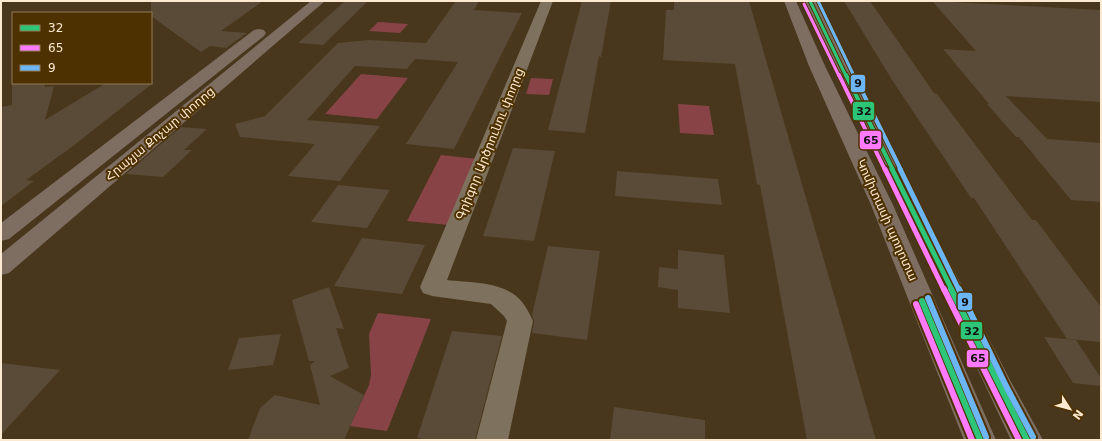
<svg xmlns="http://www.w3.org/2000/svg" width="1102" height="441" viewBox="0 0 1102 441" font-family="'DejaVu Sans','Noto Sans Armenian',sans-serif">
  <style>
    .green { fill: #884347 }
    .building { fill: #594b37 }
    .lines { fill: none; stroke-linecap: round; stroke-linejoin: round }
    .minor { fill: #7e715d; fill-rule: evenodd }
    .major { fill: #7e6e62; fill-rule: evenodd }
    .bus-1-far3-casing { stroke: #4e3100; stroke-width: 5 }
    .bus-1-far2-casing { stroke: #4e3100; stroke-width: 6 }
    .bus-1-far1-casing { stroke: #4e3100; stroke-width: 8 }
    .bus-1-casing { stroke: #4e3100; stroke-width: 10 }
    .bus-2-far3-casing { stroke: #4e3100; stroke-width: 5 }
    .bus-2-far2-casing { stroke: #4e3100; stroke-width: 6 }
    .bus-2-far1-casing { stroke: #4e3100; stroke-width: 8 }
    .bus-2-casing { stroke: #4e3100; stroke-width: 10 }
    .bus-3-far3-casing { stroke: #4e3100; stroke-width: 5 }
    .bus-3-far2-casing { stroke: #4e3100; stroke-width: 6 }
    .bus-3-far1-casing { stroke: #4e3100; stroke-width: 8 }
    .bus-3-casing { stroke: #4e3100; stroke-width: 10 }
    .bus-1-far3 { stroke: #2dc577; stroke-width: 3 }
    .bus-1-far2 { stroke: #2dc577; stroke-width: 4 }
    .bus-1-far1 { stroke: #2dc577; stroke-width: 5 }
    .bus-1 { stroke: #2dc577; stroke-width: 6 }
    .bus-2-far3 { stroke: #ff7aff; stroke-width: 3 }
    .bus-2-far2 { stroke: #ff7aff; stroke-width: 4 }
    .bus-2-far1 { stroke: #ff7aff; stroke-width: 5 }
    .bus-2 { stroke: #ff7aff; stroke-width: 6 }
    .bus-3-far3 { stroke: #6db6f5; stroke-width: 3 }
    .bus-3-far2 { stroke: #6db6f5; stroke-width: 4 }
    .bus-3-far1 { stroke: #6db6f5; stroke-width: 5 }
    .bus-3 { stroke: #6db6f5; stroke-width: 6 }
    .labels { text-anchor: middle; stroke-width: 4; stroke-linejoin: round; paint-order: stroke }
    .street-label { font-size: 12px; fill: #fbe9d1; stroke: #4e3100 }
    .line-badge { stroke: #4e3100; stroke-width: 1.5 }
    .pale-badge-label { font-size: 11px; text-anchor: middle; font-weight: bold; fill: #111 }
  </style>
  <rect width="100%" height="100%" fill="#48371c"/>
  <g class="green">
    <polygon points="378,22 408,24 400,33 369,31"/>
    <polygon points="361,74 408,78 377,119 325,114"/>
    <polygon points="531,78 553,79 549,95 526,94"/>
    <polygon points="678,104 709,106 714,135 680,133"/>
    <polygon points="441,155 478,159 449,225 407,221"/>
    <polygon points="378,313 431,319 387,431 350,426 369,385 371,375 369,334"/>
  </g>
  <g class="building">
    <polygon points="151,1 263,1 221,31 247,33 226,48 210,46 201,52 151,16"/>
    <polygon points="345,1 368,1 323,45 298,43"/>
    <polygon points="456,1 479,1 474,10 522,13 454,149 406,144 458,62 415,59 407,69 355,66 307,120 380,126 340,181 288,176 315,144 240,137 235,124 265,116 338,43 369,40 426,43"/>
    <polygon points="582,1 611,1 601,57 599,56 585,133 548,130"/>
    <polygon points="674,1 749,1 876,440 807,440 760,185 757,184 735,64 663,60 666,10 674,10"/>
    <polygon points="844,1 870,1 934,93 937,94 1032,220 1036,220 1101,307 1101,342 1067,339 974,198 971,198 892,80"/>
    <polygon points="932,1 1101,10 1101,102 1006,96 1047,139 1101,143 1101,202 1071,200 1019,137 1016,137 987,104 989,104 943,49 976,51"/>
    <polygon points="12,83 44,83 45,87 54,86 45,120 106,83 153,83 73,146 26,180 34,181 1,206 1,107 12,105"/>
    <polygon points="181,127 207,129 184,150 192,150 163,177 126,174"/>
    <polygon points="513,148 555,151 534,241 483,236"/>
    <polygon points="617,171 718,179 722,205 615,196"/>
    <polygon points="338,185 390,190 367,228 311,222"/>
    <polygon points="362,238 425,245 402,294 334,286"/>
    <polygon points="548,246 600,251 587,340 532,333 534,321 532,315"/>
    <polygon points="678,250 724,255 730,313 678,308 678,290 658,287 659,267 678,269"/>
    <polygon points="329,287 344,329 336,328 349,368 330,376 364,395 344,440 248,440 260,408 275,395 320,405 310,365 315,361 309,361 292,300"/>
    <polygon points="452,331 502,336 475,440 434,440 417,438"/>
    <polygon points="281,334 273,365 228,370 239,338"/>
    <polygon points="1044,337 1076,340 1101,378 1101,386 1073,383"/>
    <polygon points="1,363 60,370 1,435"/>
    <polygon points="614,407 705,420 705,440 610,440"/>
  </g>
  <g class="lines">
    <path class="minor" d="M541,1H553L447,280C472,283 505,281 522,302C527,308 530,315 533,321L508,440H476L507,321L504,316L491,304L432,296L423,293L420,287Z"/>
    <g class="major">
      <polygon points="311,1 325,1 9,273 1,275 1,254"/>
      <polygon points="784,1 796,1 825,66 893,205 996,440 964,440 871,205 809,66"/>
      <polygon points="804,1 816,1 1010,380 1043,440 1011,440"/>
      <polygon points="259,29 264,30 266,33 264,36 9,239 1,241 1,223 254,30"/>
    </g>
    <g class="bus-1-far3-casing">
      <polyline id="bus-1-far3" points="810,1 846,76"/>
    </g>
    <g class="bus-1-far2-casing">
      <polyline id="bus-1-far2" points="846,75 893,170"/>
    </g>
    <g class="bus-1-far1-casing">
      <polyline id="bus-1-far1" points="892,169 952,290"/>
    </g>
    <g class="bus-1-casing">
      <g id="bus-1">
        <polyline points="951,289 1027,440"/>
        <polyline points="922,301 980,440"/>
      </g>
    </g>
    <g class="bus-2-far3-casing">
      <polyline id="bus-2-far3" points="804,4 839,76"/>
    </g>
    <g class="bus-2-far2-casing">
      <polyline id="bus-2-far2" points="839,75 885,170"/>
    </g>
    <g class="bus-2-far1-casing">
      <polyline id="bus-2-far1" points="885,169 944,290"/>
    </g>
    <g class="bus-2-casing">
      <g id="bus-2">
        <polyline points="944,289 1019,440"/>
        <polyline points="916,304 972,440"/>
      </g>
    </g>
    <g class="bus-3-far3-casing">
      <polyline id="bus-3-far3" points="818,1 854,76"/>
    </g>
    <g class="bus-3-far2-casing">
      <polyline id="bus-3-far2" points="854,75 901,170"/>
    </g>
    <g class="bus-3-far1-casing">
      <polyline id="bus-3-far1" points="900,169 959,290"/>
    </g>
    <g class="bus-3-casing">
      <g id="bus-3">
        <polyline points="959,289 1006,386 1033,437"/>
        <polyline points="928,298 986,437"/>
      </g>
    </g>
    <use href="#bus-1-far3" class="bus-1-far3"/>
    <use href="#bus-1-far2" class="bus-1-far2"/>
    <use href="#bus-1-far1" class="bus-1-far1"/>
    <use href="#bus-1" class="bus-1"/>
    <use href="#bus-2-far3" class="bus-2-far3"/>
    <use href="#bus-2-far2" class="bus-2-far2"/>
    <use href="#bus-2-far1" class="bus-2-far1"/>
    <use href="#bus-2" class="bus-2"/>
    <use href="#bus-3-far3" class="bus-3-far3"/>
    <use href="#bus-3-far2" class="bus-3-far2"/>
    <use href="#bus-3-far1" class="bus-3-far1"/>
    <use href="#bus-3" class="bus-3"/>
  </g>
  <g class="labels">
    <g class="street-label">
      <text transform="translate(160 134) rotate(-40)" y="4">Հրաչյա Քոչար փողոց</text>
      <text transform="translate(490 144) rotate(-68)" y="4">Գրիգոր Արծրունու փողոց</text>
      <text transform="translate(887 220) rotate(66)" y="4">Կոմիտասի պողոտա</text>
    </g>
  </g>
  <g class="line-badge">
    <rect x="850" y="74" width="16" height="19" rx="4" fill="#6db6f5"/>
    <rect x="852" y="101" width="23" height="20" rx="4" fill="#2dc577"/>
    <rect x="859" y="130" width="23" height="20" rx="4" fill="#ff7aff"/>
    <rect x="957" y="292" width="16" height="19" rx="4" fill="#6db6f5"/>
    <rect x="960" y="321" width="23" height="19" rx="4" fill="#2dc577"/>
    <rect x="966" y="349" width="23" height="19" rx="4" fill="#ff7aff"/>
  </g>
  <g class="pale-badge-label">
    <text x="858" y="87">9</text>
    <text x="864" y="115">32</text>
    <text x="871" y="144">65</text>
    <text x="965" y="306">9</text>
    <text x="972" y="335">32</text>
    <text x="978" y="362">65</text>
  </g>
  <rect width="1102" height="441" fill="none" stroke="#fbe9d1" stroke-width="4"/>
  <rect x="12" y="12" width="140" height="72" fill="#4e3100" stroke="#937b54"/>
  <rect x="20" y="25" width="20" height="6" fill="#2dc577" stroke="#937b54"/>
  <text x="48" y="32" font-size="12" fill="#fbe9d1">32</text>
  <rect x="20" y="45" width="20" height="6" fill="#ff7aff" stroke="#937b54"/>
  <text x="48" y="52" font-size="12" fill="#fbe9d1">65</text>
  <rect x="20" y="65" width="20" height="6" fill="#6db6f5" stroke="#937b54"/>
  <text x="48" y="72" font-size="12" fill="#fbe9d1">9</text>
  <g transform="translate(1070 409) rotate(126)" stroke="#4e3100" stroke-width="3" paint-order="stroke">
  <path d="M0-3L7 15L0 10L-7 15Z" fill="#fbe9d1"/>
  <text y="-6" font-size="11" font-weight="bold" text-anchor="middle" fill="#fbe9d1">N</text>
  </g>
</svg>
